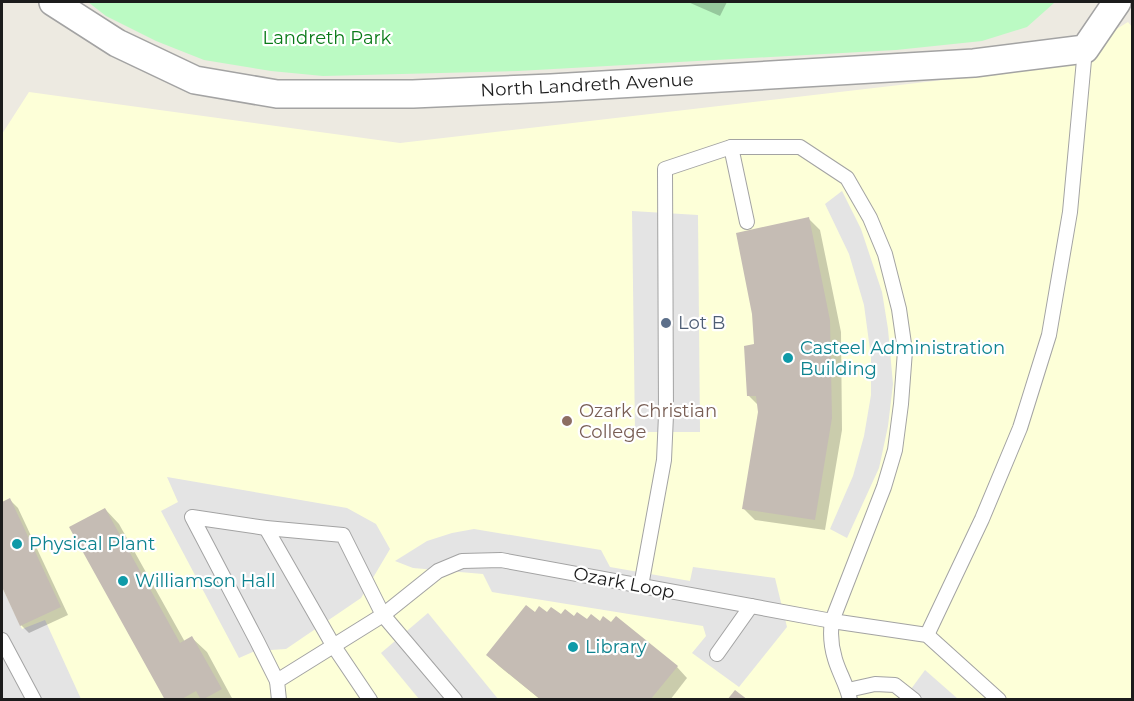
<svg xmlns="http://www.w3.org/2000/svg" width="1134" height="701" viewBox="0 0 1134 701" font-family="Montserrat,sans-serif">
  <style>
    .education { fill: #fdffd8 }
    .park { fill: #bbfac3 }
    .parking { fill: #e4e4e4 }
    .shadow { fill: #0003 }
    .building { fill: #c5bcb4 }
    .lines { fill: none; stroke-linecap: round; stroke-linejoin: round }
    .lane-casing { stroke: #a3a3a3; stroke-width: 16 }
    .street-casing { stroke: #a3a3a3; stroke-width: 30 }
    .lane { stroke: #fff; stroke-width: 14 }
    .street { stroke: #fff; stroke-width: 27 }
    .service-dot { fill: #5c6f8a; stroke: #fff; stroke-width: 2 }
    .culture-dot { fill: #0f9aa8; stroke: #fff; stroke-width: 2 }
    .education-dot { fill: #8d6e63; stroke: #fff; stroke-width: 2 }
    .labels { text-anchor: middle; stroke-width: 4.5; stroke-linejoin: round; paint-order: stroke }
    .park-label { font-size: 18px; fill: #097a18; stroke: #fff }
    .street-label { font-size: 18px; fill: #1c1c1c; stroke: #fff }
    .service-label { font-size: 18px; fill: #4e5e75; stroke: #fff; text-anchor: start }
    .culture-label { font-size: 18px; fill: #0d838f; stroke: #fff; text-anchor: start }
    .education-label { font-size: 18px; fill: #785e54; stroke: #fff; text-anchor: start }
  </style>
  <rect width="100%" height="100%" fill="#edeae1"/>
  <polygon class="education" points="1128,22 1132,27 1132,699 2,699 2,134 29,92 400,143 1054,67"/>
  <polygon class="park" points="88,2 1055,2 1054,3 1027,27 982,41 896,50 518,71 323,76 271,71 204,60 156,41 106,16"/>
  <g class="parking">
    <polygon points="842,191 861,229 882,292 888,329 893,384 888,426 879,468 847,538 830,529 853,476 864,436 871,395 871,357 864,305 849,254 825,204"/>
    <polygon points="632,211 698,215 700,432 635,432"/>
    <polygon points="167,477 347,508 376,524 390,549 361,598 286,649 255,651 239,658 161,511 178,502"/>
    <polygon points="474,529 601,550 610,567 690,581 693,567 775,578 787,627 739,687 692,653 706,636 703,626 492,592 483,574 413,568 395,561 427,541 452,533"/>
    <polygon points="2,587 22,629 45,620 81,699 2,699"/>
    <polygon points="428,613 498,699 419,699 381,653"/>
    <polygon points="925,670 958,699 903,700"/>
  </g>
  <g class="shadow">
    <polygon points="688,2 727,2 720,16"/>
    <polygon points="809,219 820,230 841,332 842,430 825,530 755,520 744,509 759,412 758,405 749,396 755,345"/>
    <polygon points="10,500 18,508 68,615 29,633 21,625 2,583 2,504"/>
    <polygon points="105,509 119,524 185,642 192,638 207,652 233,700 166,700"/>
    <polygon points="535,614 574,618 677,667 687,678 670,700 541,700 499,666 488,655"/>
  </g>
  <g class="building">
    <polygon points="809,217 830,320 832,418 815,520 742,509 758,412 756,396 747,396 744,346 754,344 752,314 736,233"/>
    <polygon points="10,498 61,607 20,626 2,587 2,502"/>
    <polygon points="105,508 180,643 192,636 222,689 202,700 201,700 196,691 180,700 165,700 69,527"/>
    <polygon points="526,605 535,612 539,606 547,612 551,607 561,614 565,609 574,616 577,612 587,619 591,614 600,621 603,616 611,622 616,616 678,666 650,700 541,700 486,655"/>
    <polygon points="735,690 748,700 727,700"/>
  </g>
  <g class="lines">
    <g class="lane-casing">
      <g id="lane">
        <polyline points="731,147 747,222"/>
        <polyline points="266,528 333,645 370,700"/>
        <path d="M641,586L664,460L666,415L665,169L731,147H800L847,178L870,218L885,254L899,309L905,351L901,404L895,450L884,487L832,621C830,634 831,646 835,659C839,673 847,685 850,700"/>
        <polyline points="927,635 982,519 1020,428 1049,335 1070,212 1085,49"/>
        <polyline points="2,640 34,700"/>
        <polyline points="717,654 751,606"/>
        <polyline points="277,681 257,641 192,517 266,528 343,535 383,615 455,700"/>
        <polyline points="848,690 875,684 895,685 914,700"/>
        <polyline points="279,700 277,681 383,615 438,571 462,561 501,560 832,621 927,635 999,700"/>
      </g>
    </g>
    <g class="street-casing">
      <polyline id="street" points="53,2 117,43 195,80 277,94 413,94 551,88 974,63 1085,49 1117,2"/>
    </g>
    <use href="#lane" class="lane"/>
    <use href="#street" class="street"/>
  </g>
  <circle class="service-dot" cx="666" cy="323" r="6"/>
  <g class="culture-dot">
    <circle cx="788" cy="358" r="6"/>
    <circle cx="17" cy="544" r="6"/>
    <circle cx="123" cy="581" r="6"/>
    <circle cx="573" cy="647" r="6"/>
  </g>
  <circle class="education-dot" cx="567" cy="421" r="6"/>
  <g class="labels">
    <g class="park-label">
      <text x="327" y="44">Landreth Park</text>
    </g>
    <g class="street-label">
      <text transform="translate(587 85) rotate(-3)" y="6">North Landreth Avenue</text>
      <text transform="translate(624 583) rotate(11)" y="6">Ozark Loop</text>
    </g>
    <g class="service-label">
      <text x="678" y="329">Lot B</text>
    </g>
    <g class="culture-label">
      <text x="800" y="354">Casteel Administration<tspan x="800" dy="21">Building</tspan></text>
      <text x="29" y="550">Physical Plant</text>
      <text x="135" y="587">Williamson Hall</text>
      <text x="585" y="653">Library</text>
    </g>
    <g class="education-label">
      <text x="579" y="417">Ozark Christian<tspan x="579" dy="21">College</tspan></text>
    </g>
  </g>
  <rect width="1134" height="701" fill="none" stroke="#1c1c1c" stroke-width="6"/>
</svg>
